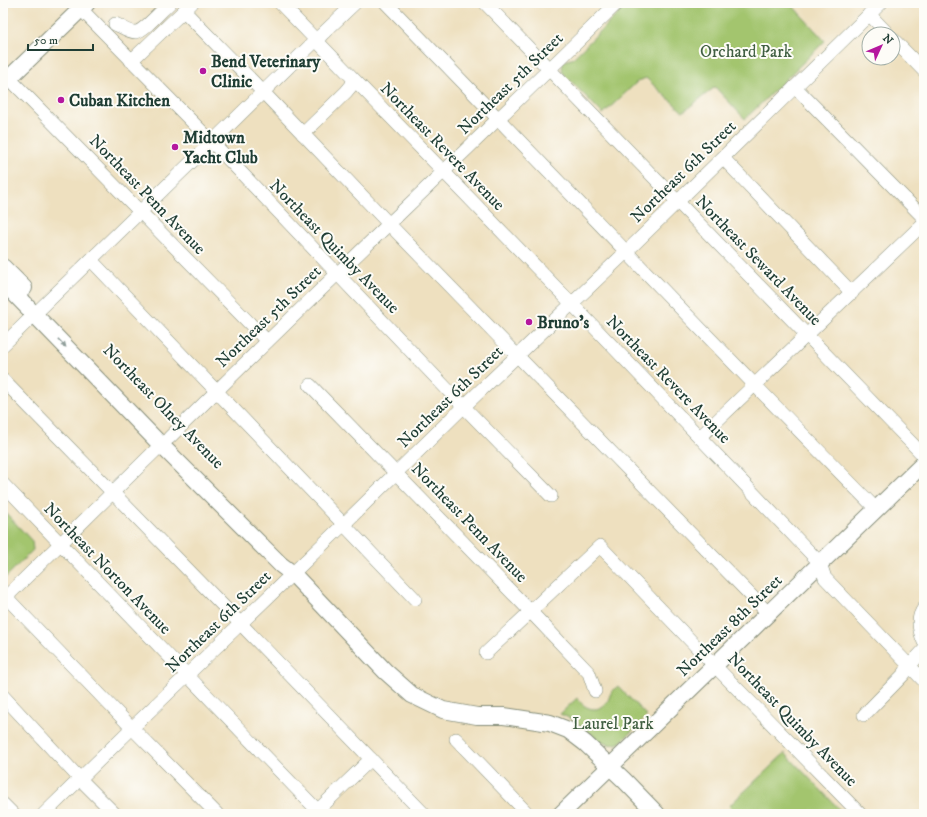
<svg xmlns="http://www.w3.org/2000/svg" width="927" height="817" viewBox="0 0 927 817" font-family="'IM FELL DW Pica',serif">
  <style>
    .green { fill: #a3c56e; stroke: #618151 }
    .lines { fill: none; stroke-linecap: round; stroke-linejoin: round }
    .minor-casing { stroke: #868e7a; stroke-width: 14 }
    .major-casing { stroke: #868e7a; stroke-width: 18 }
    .minor { stroke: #fff; stroke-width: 13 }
    .major { stroke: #fff; stroke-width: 16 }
    .oneway { fill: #8f9e9a }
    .poi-dot { fill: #b5179e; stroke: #fdfcf7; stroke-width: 1.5 }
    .labels { text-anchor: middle; stroke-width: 4; stroke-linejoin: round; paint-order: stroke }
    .park-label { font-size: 17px; fill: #405f42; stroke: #fdfcf7 }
    .poi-label { font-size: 17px; font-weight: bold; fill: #1f3d34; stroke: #fdfcf7; text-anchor: start }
    .street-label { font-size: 17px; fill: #1f3d34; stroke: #fdfcf7 }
  </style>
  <rect width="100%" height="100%" fill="#fdfcf7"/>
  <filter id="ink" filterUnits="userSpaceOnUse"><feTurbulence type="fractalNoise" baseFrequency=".025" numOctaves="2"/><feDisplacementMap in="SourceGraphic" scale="8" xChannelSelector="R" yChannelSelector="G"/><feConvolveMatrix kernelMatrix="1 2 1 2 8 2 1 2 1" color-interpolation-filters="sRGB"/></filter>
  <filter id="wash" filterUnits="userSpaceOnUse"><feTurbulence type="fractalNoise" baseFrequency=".012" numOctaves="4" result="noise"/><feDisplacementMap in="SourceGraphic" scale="16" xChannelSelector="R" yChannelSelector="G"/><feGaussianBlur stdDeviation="0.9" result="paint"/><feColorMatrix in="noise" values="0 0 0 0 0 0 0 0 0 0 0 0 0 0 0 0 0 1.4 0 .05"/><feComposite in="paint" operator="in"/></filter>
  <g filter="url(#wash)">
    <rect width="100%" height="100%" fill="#eee0bf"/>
    <g class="green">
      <path d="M629,3H790L825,41L745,119L715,87L683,112L646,78L638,81L603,114L563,73C561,64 563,60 572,59Z"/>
      <polygon points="3,510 32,541 33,550 3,580"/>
      <path d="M618,686L647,716L621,742C604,751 592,734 580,725C574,720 567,717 560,714L577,698C584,709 598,714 607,702C609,700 609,696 611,693C612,691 616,688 618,686Z"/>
      <polygon points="785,753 844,814 736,814 729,806"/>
    </g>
  </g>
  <g filter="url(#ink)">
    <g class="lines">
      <g class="minor-casing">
        <g id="minor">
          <polyline points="75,3 212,142 464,407 551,496"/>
          <polyline points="280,3 572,304 820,563 825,578 924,681"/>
          <path d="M386,3C550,171 711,342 876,509"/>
          <polyline points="485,3 924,456"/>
          <polyline points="184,11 264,93 389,224 768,613"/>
          <polyline points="869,14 888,34"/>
          <path d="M115,24C121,26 130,33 136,32C144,31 163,9 170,3"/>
          <polyline points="893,39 924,71"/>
          <polyline points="131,61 192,3"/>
          <polyline points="3,72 267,341"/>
          <polyline points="795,87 924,218"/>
          <polyline points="303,134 346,92 351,86 354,80"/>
          <polyline points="723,158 852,293"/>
          <polyline points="91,260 415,599"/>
          <polyline points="3,345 212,142 315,41 355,3"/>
          <polyline points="3,380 236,619 424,814"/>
          <polyline points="310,385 530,611 589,673 595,691"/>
          <polyline points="700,437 924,223"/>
          <path d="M169,438C317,291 469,149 617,3"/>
          <polyline points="3,484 321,814"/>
          <polyline points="6,597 132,728 217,814"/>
          <polyline points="3,600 161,445"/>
          <path d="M924,608C916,618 919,631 924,642"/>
          <polyline points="486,653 600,546 714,665 860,814"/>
          <polyline points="3,696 80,779 115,814"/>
          <polyline points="864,715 904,674 909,666 924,650"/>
          <polyline points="456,739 528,814"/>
          <polyline points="3,804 13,814"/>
          <polyline points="44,814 132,728 344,524 456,414 626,252 881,3"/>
          <polyline points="314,814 371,759"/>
        </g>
      </g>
      <g class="major-casing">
        <g id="major">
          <polyline points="3,84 87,3"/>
          <polyline points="3,267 24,288"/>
          <polyline points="3,282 161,445 281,565 293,574 385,671 412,695 443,710 477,716 504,716 550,723 568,730 585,743 624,780 657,814"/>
          <polyline points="561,814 924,463"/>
        </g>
      </g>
      <use href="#minor" class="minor"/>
      <use href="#major" class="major"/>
    </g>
    <defs><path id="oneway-solid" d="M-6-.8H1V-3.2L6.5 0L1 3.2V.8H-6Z"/></defs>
    <use class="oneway" href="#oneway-solid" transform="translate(62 343) rotate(46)"/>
  </g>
  <g class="poi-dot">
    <circle cx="203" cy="71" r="4"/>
    <circle cx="61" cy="100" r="4"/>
    <circle cx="175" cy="147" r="4"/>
    <circle cx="529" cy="322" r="4"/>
  </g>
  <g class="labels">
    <g class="park-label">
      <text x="746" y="57">Orchard Park</text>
      <text x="613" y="729">Laurel Park</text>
    </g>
    <g class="poi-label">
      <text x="211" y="67">Bend Veterinary<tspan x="211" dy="20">Clinic</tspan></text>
      <text x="69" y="106">Cuban Kitchen</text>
      <text x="183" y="143">Midtown<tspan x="183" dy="20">Yacht Club</tspan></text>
      <text x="537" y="328">Bruno's</text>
    </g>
    <g class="street-label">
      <text transform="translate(510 83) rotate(-44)" y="6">Northeast 5th Street</text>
      <text transform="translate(443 146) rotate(46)" y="6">Northeast Revere Avenue</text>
      <text transform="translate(683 171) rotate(-44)" y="6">Northeast 6th Street</text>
      <text transform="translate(148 194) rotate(46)" y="6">Northeast Penn Avenue</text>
      <text transform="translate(335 246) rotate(46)" y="6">Northeast Quimby Avenue</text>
      <text transform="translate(759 260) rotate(46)" y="6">Northeast Seward Avenue</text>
      <text transform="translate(268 316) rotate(-44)" y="6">Northeast 5th Street</text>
      <text transform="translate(669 379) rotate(46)" y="6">Northeast Revere Avenue</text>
      <text transform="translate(450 396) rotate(-44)" y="6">Northeast 6th Street</text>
      <text transform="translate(164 406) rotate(46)" y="6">Northeast Olney Avenue</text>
      <text transform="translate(470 522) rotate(46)" y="6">Northeast Penn Avenue</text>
      <text transform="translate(108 568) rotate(46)" y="6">Northeast Norton Avenue</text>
      <text transform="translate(218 621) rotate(-44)" y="6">Northeast 6th Street</text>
      <text transform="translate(729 625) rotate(-44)" y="6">Northeast 8th Street</text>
      <text transform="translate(793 719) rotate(46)" y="6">Northeast Quimby Avenue</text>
    </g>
  </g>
  <rect width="927" height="817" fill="none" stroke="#fdfcf7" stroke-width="16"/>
  <g transform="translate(881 46) rotate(46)"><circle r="19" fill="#fdfcf7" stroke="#a4b0a9"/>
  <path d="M0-3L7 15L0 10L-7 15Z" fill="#b5179e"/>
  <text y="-6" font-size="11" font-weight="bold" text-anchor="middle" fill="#1f3d34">N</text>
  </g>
  <path d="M28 44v6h65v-6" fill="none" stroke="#1f3d34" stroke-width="2"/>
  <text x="34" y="44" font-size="12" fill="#1f3d34" stroke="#fdfcf7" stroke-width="3" paint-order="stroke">50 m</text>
</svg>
